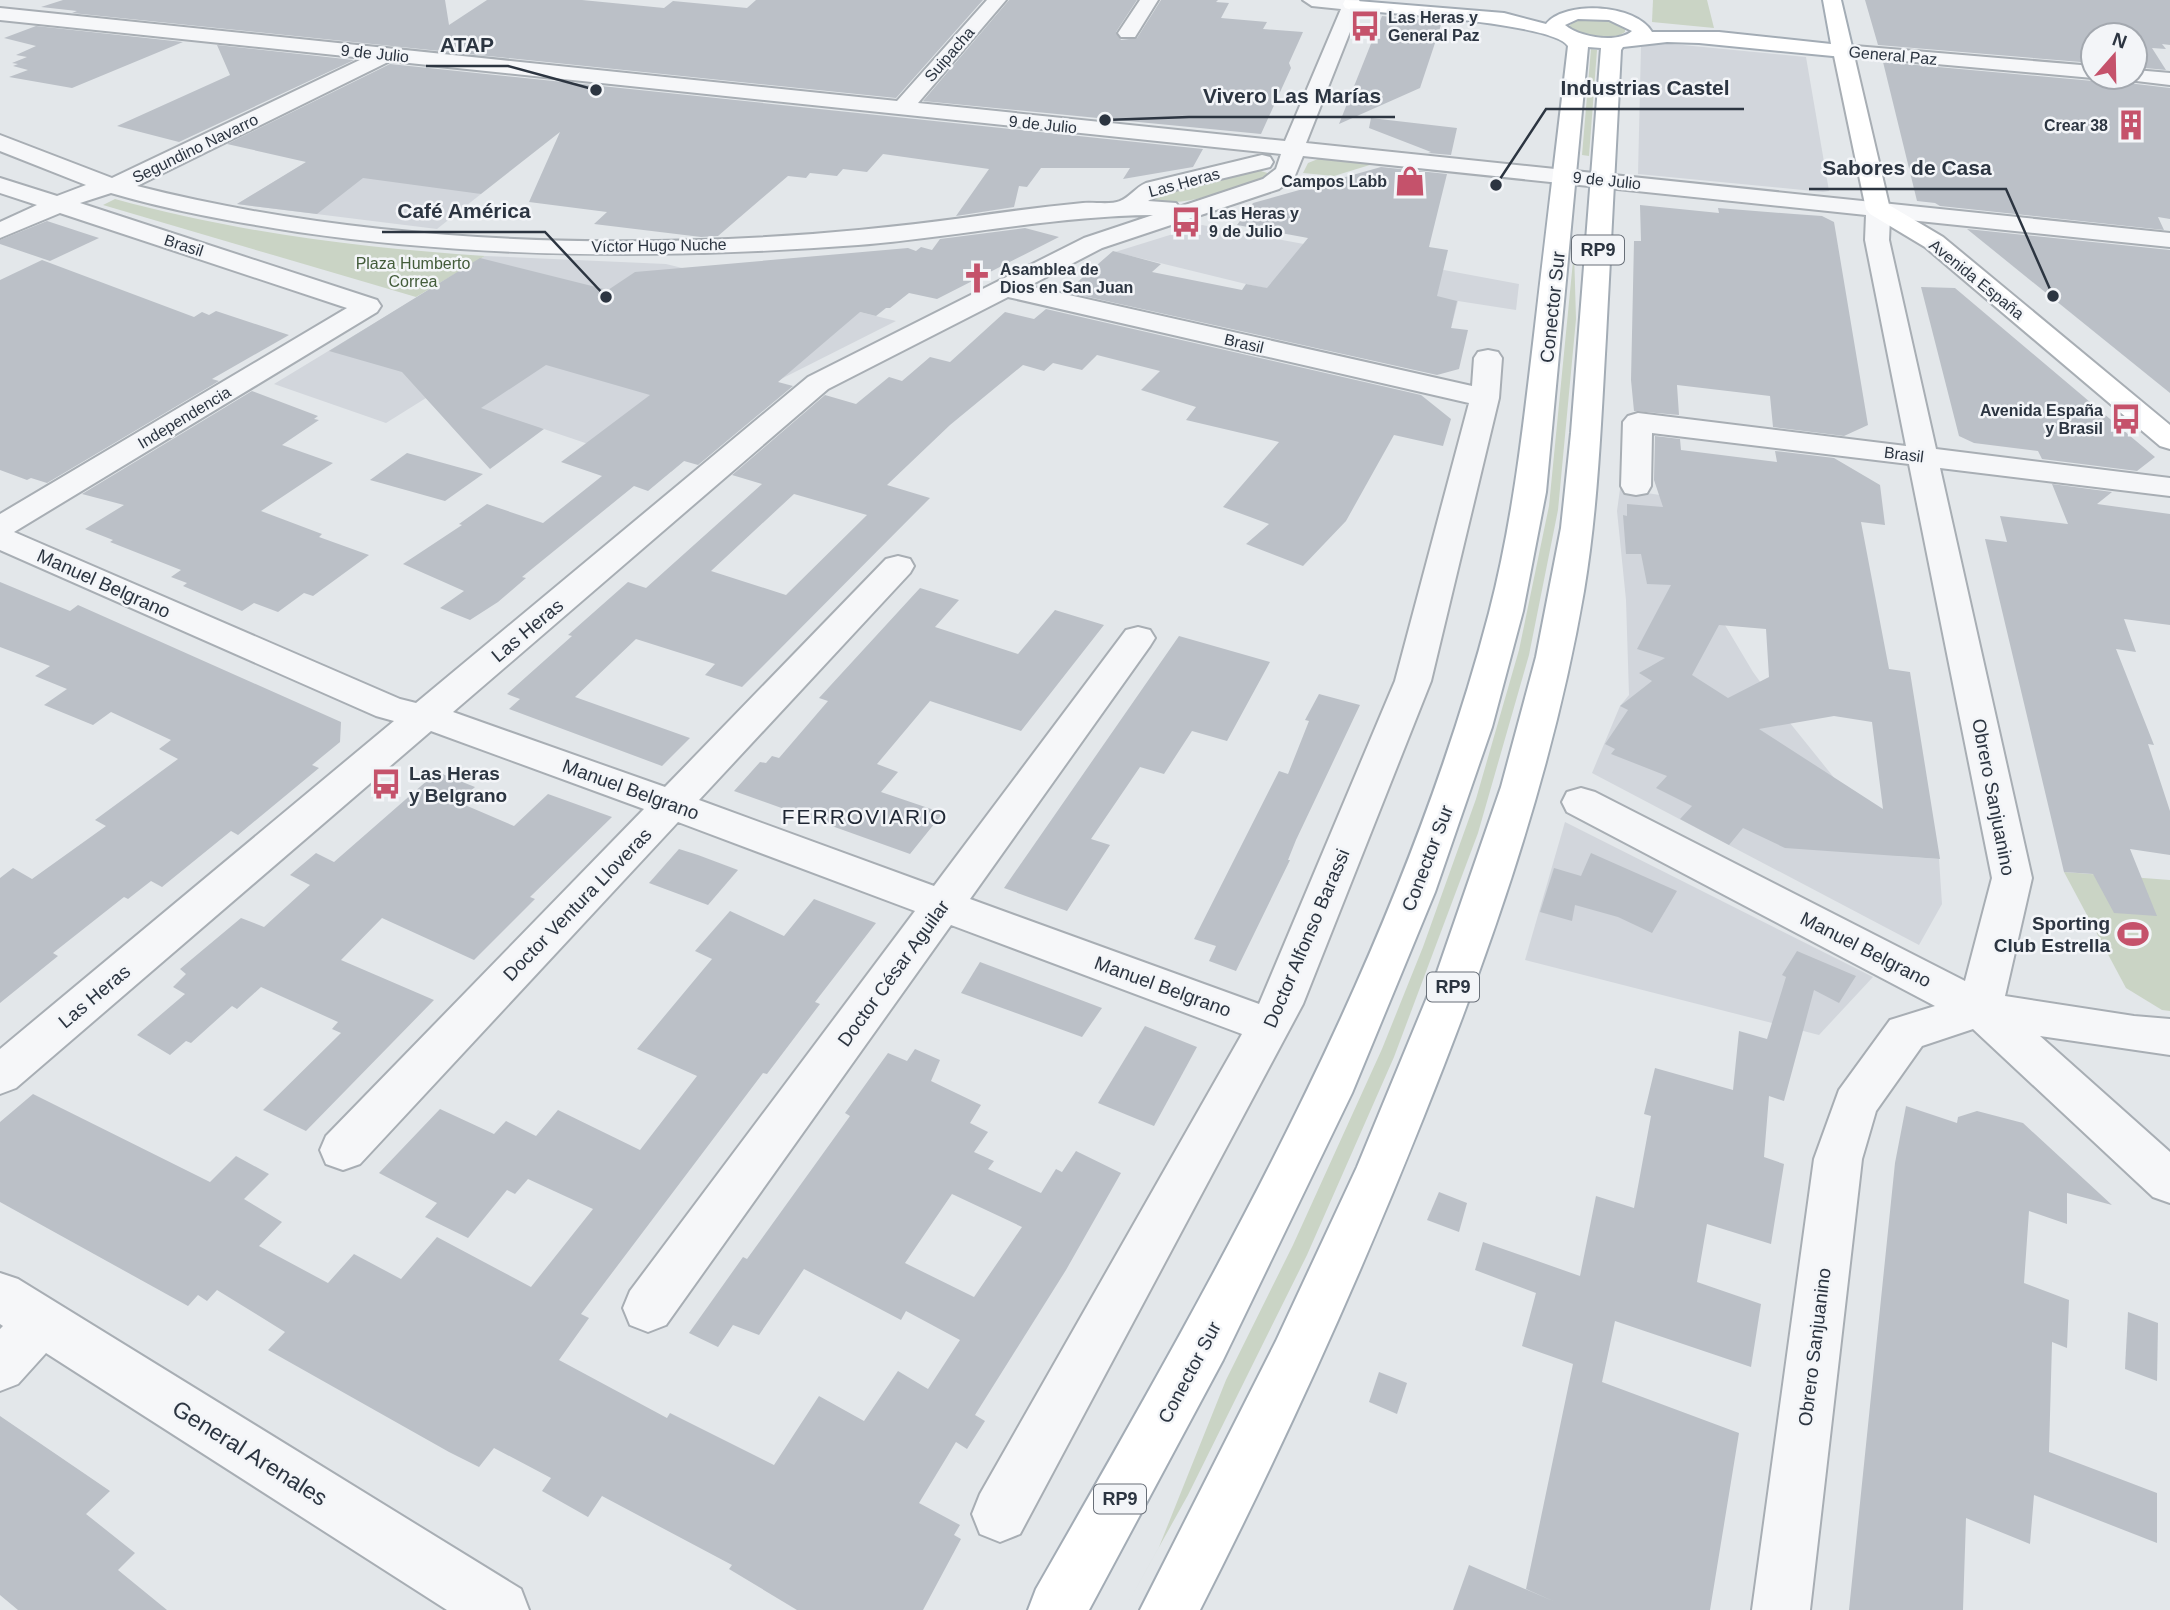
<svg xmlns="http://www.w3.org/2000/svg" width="2170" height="1610" viewBox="0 0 2170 1610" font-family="Arial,sans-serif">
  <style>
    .built { fill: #d2d6dc }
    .green { fill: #cad4c5 }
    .building { fill: #bbc0c7; fill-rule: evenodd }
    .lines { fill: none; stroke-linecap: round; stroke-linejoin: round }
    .street-casing { stroke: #a8aeb4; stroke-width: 4 }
    .secondary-casing { stroke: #a8aeb4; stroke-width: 4 }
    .primary-casing { stroke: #a3acb5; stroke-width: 4 }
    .street { fill: #f6f7f9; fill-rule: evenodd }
    .secondary { fill: #fff; fill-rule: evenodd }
    .primary { fill: #fff; fill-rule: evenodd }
    .labels { text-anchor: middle; stroke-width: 5; stroke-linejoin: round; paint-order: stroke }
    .far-poi-label { font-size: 16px; font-weight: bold; fill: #2c3541; stroke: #f3f5f8; text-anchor: start }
    .far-street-label { font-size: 16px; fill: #2c3541; stroke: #f3f5f8 }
    .far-park-label { font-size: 16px; fill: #435c3a; stroke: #f3f5f8 }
    .shield { fill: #f3f5f8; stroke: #686f78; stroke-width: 2 }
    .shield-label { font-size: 18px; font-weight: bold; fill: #2c3541 }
    .street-label { font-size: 19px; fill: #2c3541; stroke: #f3f5f8 }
    .poi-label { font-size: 19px; font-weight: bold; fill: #2c3541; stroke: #f3f5f8; text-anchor: start }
    .neighbourhood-label { font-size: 21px; letter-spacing: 2px; fill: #1e2633; stroke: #f3f5f8 }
    .near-street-label { font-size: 23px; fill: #2c3541; stroke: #f3f5f8 }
    .leader { fill: none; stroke: #2c3541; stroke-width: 2.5 }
    .callout-dot { fill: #2c3541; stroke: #f3f5f8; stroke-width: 2.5 }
    .callout-label { font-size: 21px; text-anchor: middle; font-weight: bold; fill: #2c3541; stroke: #f3f5f8; stroke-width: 5; stroke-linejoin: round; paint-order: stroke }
  </style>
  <rect width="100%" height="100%" fill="#e3e7ea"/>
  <g class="built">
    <polygon points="1662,43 1806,57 1829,191 1823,192 1638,174 1641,47"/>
    <polygon points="328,149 481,194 437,229 237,204"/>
    <polygon points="1202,225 1519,284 1516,310 1458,301 1451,328 1246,284 1115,252"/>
    <polygon points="485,256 666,264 896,321 781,379 671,472 541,428 488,466 426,398 386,423 274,384"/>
    <polygon points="1620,489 1660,495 1713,605 1753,672 1790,723 1897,856 1939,859 1942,904 1919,945 1592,773 1620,706 1629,695 1626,600 1617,511"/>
    <polygon points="1565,822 1873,977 1819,1035 1525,960"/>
  </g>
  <g class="green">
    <polygon points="1653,0 1707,0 1714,28 1652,22"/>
    <path d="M1588,18L1616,22L1625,29V32C1610,43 1583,39 1569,27L1573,21Z"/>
    <polygon points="1591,49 1597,50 1589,156 1582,155"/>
    <polygon points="1318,159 1323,159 1373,164 1334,176 1303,173 1308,163"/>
    <path d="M1254,169L1271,174C1252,185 1168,213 1151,198L1155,194Z"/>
    <path d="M115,199C235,232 360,248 485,256L416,297L103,205Z"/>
    <polygon points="1579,200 1574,250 1576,319 1558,510 1529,655 1478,833 1394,1057 1307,1255 1188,1495 1124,1610 1159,1547 1226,1380 1293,1245 1382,1049 1423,947 1476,799 1519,650 1549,506"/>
    <polygon points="2064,872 2170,880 2170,1011 2162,1010 2126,988"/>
  </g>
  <g class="building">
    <polygon points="63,0 445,0 449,25 487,0 582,0 664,8 673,1 747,8 756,0 983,0 896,98 72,13 77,11 41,7"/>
    <polygon points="1009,0 1137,0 1116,32 1121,40 1137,38 1161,0 1218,0 1216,2 1229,3 1221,18 1267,22 1263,29 1303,32 1289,63 1291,68 1261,134 923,101"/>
    <polygon points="1865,0 2170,0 2170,45 2162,44 2166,49 2152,48 2166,70 2135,67 2135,35 2093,35 2093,63 1878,45"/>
    <polygon points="1382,16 1442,22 1420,88 1339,124"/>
    <polygon points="36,26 183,42 72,88 9,77 28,70 13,66 18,64 12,63 27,57 16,55 36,46 4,38"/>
    <polygon points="217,45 354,60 179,142 117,126 230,75"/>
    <polygon points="1883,62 2093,81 2101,77 2122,77 2128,83 2170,88 2170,219 2158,217 2164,230 1940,206 1935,203 1917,201"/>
    <polygon points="390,64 1203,149 1193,167 1123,179 1130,168 1041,168 1027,187 1019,186 1014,207 956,216 989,169 883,154 867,172 843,169 837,176 810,173 806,178 788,176 718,236 701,237 594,224 607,212 529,202 560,132 481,194 363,178 317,214 237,204 306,162 227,144"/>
    <polygon points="1371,118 1457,128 1451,155 1428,153 1431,152 1369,128"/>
    <polygon points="1381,167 1447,174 1429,247 1448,250 1437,296 1457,301 1451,328 1468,330 1459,369 1437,375 1066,292 1113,251 1161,264 1152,272 1242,290 1246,284 1267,288 1308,238 1237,225 1253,203"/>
    <polygon points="1640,205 1719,213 1718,208 1794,214 1822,216 1834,222 1868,425 1844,436 1773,427 1770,396 1677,385 1679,415 1634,411 1631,380 1634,241 1641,241"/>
    <polygon points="47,221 99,238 50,261 0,244 0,240"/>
    <polygon points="1025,228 1059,237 937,299 909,293 890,308 886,308 876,316 860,312 778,382 793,386 698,465 684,461 648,491 634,486 522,577 526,578 498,602 470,620 440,608 464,591 403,564 462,525 459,524 487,504 543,523 602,476 561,462 650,395 546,365 481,408 544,429 490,469 402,372 329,351 480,258 608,290 635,272 908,248 916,251 921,247 932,250 940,239"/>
    <polygon points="1967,229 2170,250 2170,393 2092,330"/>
    <polygon points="42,260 194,317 202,312 209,315 216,311 289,335 212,379 219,381 47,483 31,478 27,480 0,470 0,280"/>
    <polygon points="1921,287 1955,288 2155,457 2137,471 2042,459 2038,451 1974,443 1959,436"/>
    <path d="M1046,309L1421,395L1451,419L1443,446L1394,435L1346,521L1303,566L1246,544L1269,524L1223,507L1279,442L1186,420L1196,407L1141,390L1160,371L1097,355L1082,370L1053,363L1044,371L1023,365L950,425L887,485L930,498L742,687L705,675L715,664L636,639L575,697L690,738L662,766L509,709L520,699L507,694L572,636L568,635L628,582L646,588L762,484L732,475L825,395L856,404L889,377L902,381L930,357L950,362L1005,312L1034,319ZM794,494L867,515L786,595L711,571Z"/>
    <polygon points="252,391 318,416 314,419 319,420 282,445 333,463 261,511 322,534 319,537 369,555 313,596 304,593 278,612 254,603 242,611 183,586 187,583 171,577 181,570 110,542 113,540 85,529 124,505 82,494"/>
    <path d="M1655,436L1680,439L1681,450L1777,462L1775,451L1834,458L1880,485L1885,525L1861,522L1889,669L1910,672L1940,859L1785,848L1743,828L1729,845L1680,819L1692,806L1656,788L1667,776L1611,754L1615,749L1605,744L1628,710L1620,706L1652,681L1639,673L1665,658L1637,649L1671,585L1647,584L1641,554H1626L1623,515L1627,516V504L1663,507L1654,480ZM1719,625L1766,629L1769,677L1728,698L1692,675ZM1834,716L1872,722L1883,809L1759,729Z"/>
    <polygon points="407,453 483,474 445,501 370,480"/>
    <polygon points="2052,484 2112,492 2097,504 2170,514 2170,625 2124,619 2136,652 2116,649 2154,745 2148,744 2170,811 2170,855 2130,849 2157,916 2114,913 2093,874 2064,872 1985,539 2007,542 2000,516 2068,524"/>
    <polygon points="0,582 70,611 78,605 341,722 340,742 312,765 319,768 238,835 231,831 162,887 151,881 128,899 124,897 53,953 58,956 0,1003 0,878 13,868 32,879 106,826 95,820 178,759 159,749 171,740 111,712 93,725 44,705 67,689 35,676 50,666 0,647"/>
    <polygon points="920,588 959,600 935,627 1018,654 1055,610 1104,625 1021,731 930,701 877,764 898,772 881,792 943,813 910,854 734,791 760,762 766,763 772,756 779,758 828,701 819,698"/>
    <polygon points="1179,636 1270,662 1227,741 1192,731 1164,774 1140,767 1091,839 1110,845 1067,911 1004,888"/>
    <polygon points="1319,694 1360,705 1296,840 1288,860 1290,860 1236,971 1209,961 1216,946 1194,939 1279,771 1288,774 1309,721 1305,720"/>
    <polygon points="437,772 475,787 458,802 514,826 548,794 612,817 530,897 535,899 474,960 382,918 341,960 434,1000 306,1131 263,1110 341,1033 332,1029 338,1022 261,987 237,1009 232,1006 191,1043 186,1041 170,1055 137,1035 185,994 173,987 186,974 180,969 241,918 264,927 310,885 290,875 316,853 334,862"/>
    <polygon points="679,849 698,855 738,870 708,905 649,883"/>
    <polygon points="1591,853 1677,891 1652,933 1618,917 1575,905 1572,921 1540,912 1554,868 1581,876"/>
    <path d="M814,899L876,923L815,1002L820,1004L767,1074L763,1073L581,1314L589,1318L559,1360L667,1418L670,1413L774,1465L819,1396L864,1421L898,1371L928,1389L960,1340L906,1311L901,1320L804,1269L759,1335L733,1325L718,1347L689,1333L743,1257L747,1259L850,1116L845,1113L888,1053L907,1061L915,1049L940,1060L931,1081L981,1105L970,1123L988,1132L974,1152L994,1161L988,1169L1041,1193L1056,1169L1062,1172L1076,1151L1121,1173L1066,1270L975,1415L985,1421L967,1449L956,1442L919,1503L960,1525L954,1535L961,1539L923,1610H797L729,1569L732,1565L602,1496L588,1517L542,1491L551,1478L494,1448L479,1467L449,1452L268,1350L285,1332L217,1290L207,1301L198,1295L188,1306L0,1202V1122L33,1094L210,1182L236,1156L269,1174L244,1199L282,1222L259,1246L328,1283L354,1254L401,1279L437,1237L531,1287L593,1209L528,1179L515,1194L507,1190L468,1238L425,1217L437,1203L379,1173L440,1109L494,1134L506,1121L536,1136L558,1110L640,1150L697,1076L637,1049L712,959L695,951L730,911L784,936ZM952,1194L1022,1227L974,1297L905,1263Z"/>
    <polygon points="1797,951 1856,976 1839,1003 1814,990 1784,1101 1769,1096 1764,1157 1784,1164 1771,1244 1707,1224 1697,1282 1761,1304 1751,1367 1615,1321 1602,1382 1739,1433 1710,1610 1453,1610 1469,1565 1553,1601 1526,1589 1573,1364 1522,1346 1536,1293 1475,1270 1483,1242 1580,1276 1596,1196 1634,1208 1651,1116 1644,1114 1655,1068 1733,1090 1739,1031 1767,1039 1786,977 1782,975"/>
    <polygon points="980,962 1102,1008 1082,1037 961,993"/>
    <polygon points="1145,1026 1197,1047 1154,1126 1098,1103"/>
    <polygon points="1906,1106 1957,1123 1958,1117 1977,1111 2023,1123 2112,1205 2067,1193 2067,1224 2029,1211 2024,1283 2069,1300 2067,1348 2052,1342 2049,1452 2157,1493 2157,1543 2034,1495 2030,1544 1966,1518 1963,1610 1849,1610 1895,1163"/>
    <polygon points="1439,1192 1467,1203 1459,1232 1427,1220"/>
    <polygon points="2128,1312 2158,1323 2157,1381 2125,1369"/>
    <polygon points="1379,1372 1407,1383 1397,1414 1369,1402"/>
    <polygon points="0,1416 110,1491 86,1514 135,1553 118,1570 167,1610 18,1610 0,1595"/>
  </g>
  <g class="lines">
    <g class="street-casing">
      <g id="street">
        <path d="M987,0H1006L918,103L1285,141L1341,9L1312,6L1303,0H1359L1361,4L1306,143L2170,233V247L1890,218L1889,240L1936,449L2170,478V496L1940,468L2032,878L2005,996L2134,1016L2170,1019V1055L2040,1036L2170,1152V1203L2153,1197L1973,1029L1922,1046L1876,1111L1862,1159L1810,1610H1752L1814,1159L1839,1090L1890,1020L1935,1006L1567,812L1562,802L1567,792L1581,788L1595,792L1965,981L1992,878L1909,464L1652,433L1651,486L1647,493L1636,495L1625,493L1621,486L1623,422L1628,416L1638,413L1906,446L1865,240L1866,215L1303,156L1294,178L1279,189L1102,248L1029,286L1472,386L1474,358L1478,352L1488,350L1498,352L1502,358L1499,398L1431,681L1303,1004L1020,1534L1000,1542L980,1534L972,1514L980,1494L1242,1034L951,925L666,1325L648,1332L630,1325L623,1308L630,1291L915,911L678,822L360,1164L343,1170L326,1164L320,1150L326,1136L644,809L431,731L16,1088L0,1094V1049L394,721L376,716L0,550V514L347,308L60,213L0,238V222L37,205L0,193V178L57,196L86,185L0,151V135L112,178L364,58L0,20V8L897,101ZM390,61L1281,154L1276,169L1263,179L1179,207L1176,203L1148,201L1162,193L1270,167L1273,162L1270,157L1262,155L1146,183C1136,187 1129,198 1120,201C1111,205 1094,202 1083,203C1043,207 1003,212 963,218C698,254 397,252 137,186ZM111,193C172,211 235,222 298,232C483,259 671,259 858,245C957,237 1053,216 1153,215L1084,238L808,377L416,703L400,699L14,532L377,312L381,306L377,300L80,203ZM1008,297L1469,403L1395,681L1259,1004L970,899L1150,646L1155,638L1150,630L1138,627L1126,630L934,886L699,800L910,573L914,566L910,559L898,556L886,559L665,787L453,712L828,389Z"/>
        <polygon points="1140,0 1158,0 1135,37 1121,37 1118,33"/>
        <polygon points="1843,45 2093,66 2093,77 2098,77 2093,78 1836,55 1833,51 1836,47"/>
        <polygon points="2135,70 2170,73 2170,85 2128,80 2125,77 2135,77"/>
        <polygon points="0,1273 18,1279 521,1589 529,1610 447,1610 46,1353 18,1384 0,1391 0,1329 3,1326 0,1324"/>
      </g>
    </g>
    <g class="secondary-casing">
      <polygon id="secondary" points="1843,45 1850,47 1853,51 1889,205 1943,237 2170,425 2170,449 2160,446 1925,247 1870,214 1866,209 1833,51 1836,47"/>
    </g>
    <g class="primary-casing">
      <path id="primary" d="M1345,0L1504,13L1546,24C1565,0 1636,4 1652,32H1719L1831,44L1823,0H1841L1853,51L1850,55L1843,57L1699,43L1667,42L1623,47L1621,50C1616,146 1611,241 1606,337C1601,422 1598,507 1584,591C1553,772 1492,946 1424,1116C1357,1284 1282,1449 1200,1610H1140L1276,1341L1357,1167L1435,978L1501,787L1536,657L1561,528L1571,433L1601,48L1588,47L1546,492L1523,611L1492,727L1435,892L1352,1093L1223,1360L1089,1610H1028L1036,1589C1214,1278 1397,962 1489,613C1513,521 1523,428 1534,335C1545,238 1557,142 1568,46C1554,23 1386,13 1352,10L1345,8L1343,4ZM1578,19L1609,20L1632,31C1617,44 1579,37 1565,25Z"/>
    </g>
    <use href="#street" class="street"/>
    <use href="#secondary" class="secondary"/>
    <use href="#primary" class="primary"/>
  </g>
  <defs>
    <g id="bus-bare" transform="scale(2.415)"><path d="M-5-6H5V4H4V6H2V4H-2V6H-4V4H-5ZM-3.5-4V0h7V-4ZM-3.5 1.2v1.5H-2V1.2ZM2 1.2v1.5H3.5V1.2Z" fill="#c5526b" stroke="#f3f5f8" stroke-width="2.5" paint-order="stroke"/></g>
    <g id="building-bare" transform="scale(2.415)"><path d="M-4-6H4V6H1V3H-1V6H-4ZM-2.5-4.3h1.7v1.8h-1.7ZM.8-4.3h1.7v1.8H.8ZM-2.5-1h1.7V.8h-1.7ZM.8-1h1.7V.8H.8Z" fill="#c5526b" stroke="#f3f5f8" stroke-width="2.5" paint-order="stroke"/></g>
    <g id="shop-bare" transform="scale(2.415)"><path d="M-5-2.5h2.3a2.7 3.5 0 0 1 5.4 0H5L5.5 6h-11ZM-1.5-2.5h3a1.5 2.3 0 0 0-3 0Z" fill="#c5526b" stroke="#f3f5f8" stroke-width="2.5" paint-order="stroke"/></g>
    <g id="church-bare" transform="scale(2.415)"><path d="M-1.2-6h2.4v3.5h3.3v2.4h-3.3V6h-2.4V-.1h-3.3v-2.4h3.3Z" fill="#c5526b" stroke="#f3f5f8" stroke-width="2.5" paint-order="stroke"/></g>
    <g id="stadium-bare" transform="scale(2.415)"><path d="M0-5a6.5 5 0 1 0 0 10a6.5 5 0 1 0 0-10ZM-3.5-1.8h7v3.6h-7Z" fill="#c5526b" stroke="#f3f5f8" stroke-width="2.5" paint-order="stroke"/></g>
  </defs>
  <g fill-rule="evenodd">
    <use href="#bus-bare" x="1365" y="26"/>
    <use href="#building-bare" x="2131" y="125"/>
    <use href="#shop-bare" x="1410" y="181"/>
    <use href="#bus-bare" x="1186" y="222"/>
    <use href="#church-bare" x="977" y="278"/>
    <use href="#bus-bare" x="2126" y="419"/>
    <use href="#bus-bare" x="386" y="784"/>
    <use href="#stadium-bare" x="2133" y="934"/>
  </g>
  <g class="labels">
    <g class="far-poi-label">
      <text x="1388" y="23">Las Heras y<tspan x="1388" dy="18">General Paz</tspan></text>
      <text x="2108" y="131" text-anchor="end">Crear 38</text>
      <text x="1387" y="187" text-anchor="end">Campos Labb</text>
      <text x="1209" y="219">Las Heras y<tspan x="1209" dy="18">9 de Julio</tspan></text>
      <text x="1000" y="275">Asamblea de<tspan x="1000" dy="18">Dios en San Juan</tspan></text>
      <text x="2103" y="416" text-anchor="end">Avenida España<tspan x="2103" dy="18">y Brasil</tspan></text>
    </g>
    <g class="far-street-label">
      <text transform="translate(375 53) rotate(6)" y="6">9 de Julio</text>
      <text transform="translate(949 54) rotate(-49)" y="6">Suipacha</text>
      <text transform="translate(1893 55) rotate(5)" y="6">General Paz</text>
      <text transform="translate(1043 124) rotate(6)" y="6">9 de Julio</text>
      <text transform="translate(195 148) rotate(-26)" y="6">Segundino Navarro</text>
      <text transform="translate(1607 180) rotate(6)" y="6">9 de Julio</text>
      <text transform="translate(1184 182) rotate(-15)" y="6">Las Heras</text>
      <text transform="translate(184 245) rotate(18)" y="6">Brasil</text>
      <text transform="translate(659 245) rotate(-1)" y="6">Víctor Hugo Nuche</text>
      <text transform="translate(1977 279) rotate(39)" y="6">Avenida España</text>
      <text transform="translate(1244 343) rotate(13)" y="6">Brasil</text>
      <text transform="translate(184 417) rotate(-31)" y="6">Independencia</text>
      <text transform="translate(1904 454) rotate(7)" y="6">Brasil</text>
    </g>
    <g class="far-park-label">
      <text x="413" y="269">Plaza Humberto<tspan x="413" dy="18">Correa</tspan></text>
    </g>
    <g class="shield">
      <rect x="1572" y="235.5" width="52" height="29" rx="5"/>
      <rect x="1427" y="972.5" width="52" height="29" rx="5"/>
      <rect x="1094" y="1484.5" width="52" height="29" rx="5"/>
    </g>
    <g class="shield-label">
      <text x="1598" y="256">RP9</text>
      <text x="1453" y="993">RP9</text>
      <text x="1120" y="1505">RP9</text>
    </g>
    <g class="street-label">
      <text transform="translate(1552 307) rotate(-84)" y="7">Conector Sur</text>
      <text transform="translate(104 583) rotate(24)" y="7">Manuel Belgrano</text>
      <text transform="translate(527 630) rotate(-40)" y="7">Las Heras</text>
      <text transform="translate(631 789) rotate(20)" y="7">Manuel Belgrano</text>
      <text transform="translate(1994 797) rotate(79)" y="7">Obrero Sanjuanino</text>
      <text transform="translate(1427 858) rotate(-69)" y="7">Conector Sur</text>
      <text transform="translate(577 904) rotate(-46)" y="7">Doctor Ventura Lloveras</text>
      <text transform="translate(1306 938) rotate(-67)" y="7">Doctor Alfonso Barassi</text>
      <text transform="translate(1866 949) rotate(27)" y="7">Manuel Belgrano</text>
      <text transform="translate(893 973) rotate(-54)" y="7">Doctor César Aguilar</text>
      <text transform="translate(1163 986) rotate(20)" y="7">Manuel Belgrano</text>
      <text transform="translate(94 996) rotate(-40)" y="7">Las Heras</text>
      <text transform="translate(1814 1347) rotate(-83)" y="7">Obrero Sanjuanino</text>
      <text transform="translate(1189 1372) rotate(-62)" y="7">Conector Sur</text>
    </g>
    <g class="poi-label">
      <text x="409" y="780">Las Heras<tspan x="409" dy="22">y Belgrano</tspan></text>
      <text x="2110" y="930" text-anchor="end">Sporting<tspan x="2110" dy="22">Club Estrella</tspan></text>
    </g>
    <g class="neighbourhood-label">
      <text x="865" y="824">FERROVIARIO</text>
    </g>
    <g class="near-street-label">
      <text transform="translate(250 1453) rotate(32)" y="8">General Arenales</text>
    </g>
  </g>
  <path class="leader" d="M596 90L508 66H426M1496 185L1546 109H1744M1105 120L1189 117H1395M2053 296L2006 189H1809M606 297L545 232H382"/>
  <g class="callout-dot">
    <circle cx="596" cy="90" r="7"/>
    <circle cx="1496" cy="185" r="7"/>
    <circle cx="1105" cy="120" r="7"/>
    <circle cx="2053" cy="296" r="7"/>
    <circle cx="606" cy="297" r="7"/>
  </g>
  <g class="callout-label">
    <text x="467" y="52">ATAP</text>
    <text x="1645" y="95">Industrias Castel</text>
    <text x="1292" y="103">Vivero Las Marías</text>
    <text x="1907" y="175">Sabores de Casa</text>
    <text x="464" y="218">Café América</text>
  </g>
  <g transform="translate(2114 56) rotate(20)"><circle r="33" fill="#f3f5f8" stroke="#a3a8af" stroke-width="2"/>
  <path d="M0-5L12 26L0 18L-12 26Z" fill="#c5526b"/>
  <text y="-10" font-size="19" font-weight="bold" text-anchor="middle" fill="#2c3541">N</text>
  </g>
</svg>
